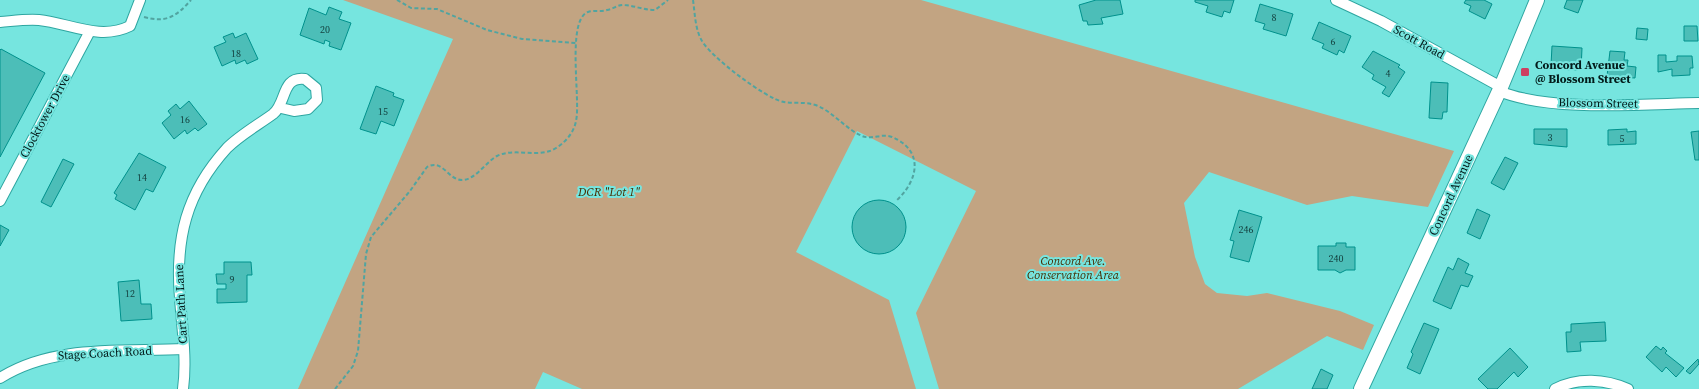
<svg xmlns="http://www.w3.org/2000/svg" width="1699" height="389" viewBox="0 0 1699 389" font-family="'Source Serif 4',serif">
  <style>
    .green { fill: #c2a482 }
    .building { fill: #4cbeb8; stroke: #00918c }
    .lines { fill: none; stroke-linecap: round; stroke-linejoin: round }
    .street-casing { stroke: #2ea6a1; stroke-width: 12 }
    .secondary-casing { stroke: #2ea6a1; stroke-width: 16 }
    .path { stroke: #51a4a0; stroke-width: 2; stroke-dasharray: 4 2.5; stroke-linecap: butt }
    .street { stroke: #fff; stroke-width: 10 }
    .secondary { stroke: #fff; stroke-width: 14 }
    .poi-dot { fill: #ce3f61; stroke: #76e5df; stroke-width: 2 }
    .labels { text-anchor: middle; stroke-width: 4; stroke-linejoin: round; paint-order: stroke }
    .number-label { font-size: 10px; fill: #144341 }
    .street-label { font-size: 12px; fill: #021a19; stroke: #76e5df }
    .poi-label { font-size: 12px; font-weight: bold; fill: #021a19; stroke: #76e5df; text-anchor: start }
    .park-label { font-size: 12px; font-style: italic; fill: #472b00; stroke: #76e5df }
  </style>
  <rect width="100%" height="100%" fill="#76e5df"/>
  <polygon class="green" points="343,0 921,0 1454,151 1428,207 1352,196 1307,205 1209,172 1184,203 1195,257 1205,284 1217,293 1247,296 1267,293 1340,311 1374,325 1363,350 1327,336 1238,389 939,389 916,313 976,191 857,131 796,252 889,300 916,389 582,389 543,372 535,389 298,389 453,39"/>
  <g class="building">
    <polygon points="1096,0 1120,0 1123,14 1101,18 1103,24 1088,25 1087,21 1083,21 1079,5"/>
    <polygon points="1195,0 1234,0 1230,13 1224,11 1222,17 1206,12 1208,6 1195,2"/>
    <polygon points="1466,0 1484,0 1492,4 1485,19 1469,11 1471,6 1464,3"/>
    <polygon points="1567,0 1583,0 1578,13 1564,8"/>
    <polygon points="1260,4 1293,14 1286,36 1263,29 1265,24 1255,21"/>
    <polygon points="329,7 342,12 339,19 351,23 341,50 329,46 330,42 325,40 324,44 300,35 309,8 326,15"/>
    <polygon points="1319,22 1351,36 1344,53 1339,50 1337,55 1322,48 1324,44 1312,39"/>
    <polygon points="1684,26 1697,26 1698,41 1684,41"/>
    <polygon points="1637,28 1648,29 1647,40 1636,39"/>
    <polygon points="233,33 235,38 246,33 258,59 247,64 245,60 236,64 235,60 222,66 214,47 226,42 223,37"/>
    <polygon points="1552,46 1582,48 1581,70 1567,70 1567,66 1551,65"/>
    <polygon points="1,49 45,73 0,157 0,50"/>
    <polygon points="1373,51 1400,65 1398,67 1405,72 1389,97 1382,93 1386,87 1372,79 1374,75 1362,67"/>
    <polygon points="1610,51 1625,52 1624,60 1628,60 1627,66 1636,67 1635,78 1607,76"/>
    <polygon points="1658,55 1666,55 1666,62 1677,61 1677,56 1692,56 1693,68 1690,68 1690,75 1672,76 1672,69 1658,72"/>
    <polygon points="1431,82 1448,83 1447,112 1443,112 1442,119 1429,118"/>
    <polygon points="376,86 394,93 393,96 404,100 394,126 381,121 376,134 360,129"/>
    <polygon points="189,101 207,124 198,131 195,128 187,134 185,130 174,139 162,123 171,115 168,111 176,104 180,109"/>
    <polygon points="1534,129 1567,129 1567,147 1534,144"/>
    <polygon points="1627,129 1627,132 1636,131 1636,144 1608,145 1608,130"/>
    <polygon points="1699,131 1699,160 1695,160 1691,132"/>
    <polygon points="139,153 166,167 153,192 146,189 135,210 115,199 117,195 114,193"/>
    <polygon points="1505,157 1518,163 1504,190 1491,183"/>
    <polygon points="63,159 74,164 51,207 41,202"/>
    <circle cx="879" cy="227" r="27"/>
    <polygon points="1477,209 1490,215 1480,239 1467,233"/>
    <polygon points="1239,210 1262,217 1249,262 1230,257 1234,241 1230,240"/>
    <polygon points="0,225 9,230 0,246"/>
    <polygon points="1336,243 1346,243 1346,247 1355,247 1355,270 1346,270 1340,273 1335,270 1318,270 1318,246 1336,246"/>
    <polygon points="1458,258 1469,264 1465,273 1473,276 1468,287 1461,285 1451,309 1433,301 1448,267 1453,270"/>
    <polygon points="224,262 251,262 252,275 247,275 247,302 217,303 217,289 226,289 226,284 217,284 216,274 224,274"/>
    <polygon points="139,280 141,304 151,304 152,319 121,321 118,282"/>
    <polygon points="1605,322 1606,341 1580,342 1581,351 1567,352 1566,332 1571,332 1571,324"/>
    <polygon points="1424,323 1439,329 1420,374 1407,368 1413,354 1411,352"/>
    <polygon points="1656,346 1661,350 1663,347 1667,351 1665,353 1684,368 1676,377 1666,367 1662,372 1646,357"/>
    <polygon points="1510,348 1528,367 1518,377 1514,372 1497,389 1488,389 1478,379"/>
    <polygon points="1698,359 1699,364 1690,374 1686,371"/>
    <polygon points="1321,369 1333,375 1327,389 1312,389"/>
  </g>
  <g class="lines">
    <g class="street-casing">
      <g id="street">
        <polyline points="1336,0 1381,21 1501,87"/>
        <path d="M0,22C13,21 26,19 39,20C69,23 100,41 130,26L140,0"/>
        <path d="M1499,91C1549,112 1643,104 1699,103"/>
        <polyline points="0,201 90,31"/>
        <path d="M0,378C54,344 122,352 184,349"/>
        <path d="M183,389C187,359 182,328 180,298C175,239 186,193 227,148C240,135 258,125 273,114C287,103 281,76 305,79L316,88L317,100L308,109L294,111L281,108"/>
        <path d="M1555,389C1578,377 1605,379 1628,389"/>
      </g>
    </g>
    <g class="secondary-casing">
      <polyline id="secondary" points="1361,389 1501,87 1537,0"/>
    </g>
    <g class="path">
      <polyline points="397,0 411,8 437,9 487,30 522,39 576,43"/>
      <path d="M693,0C695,14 695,29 702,41C711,57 766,99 784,102C795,104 806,101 818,106C834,113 846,129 862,136C872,140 882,133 892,137C925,151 918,181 896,201"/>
      <path d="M144,17C166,23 176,17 191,0"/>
      <path d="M335,389L353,366L358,351L366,254L371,237L410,191L427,167C443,158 448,181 463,180C476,179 486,162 497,156C515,147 539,159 556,148C566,142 574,132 576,121C581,100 566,20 588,12C594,10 601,12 607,10C614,9 618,4 625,5C635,6 644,10 655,10L668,0"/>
    </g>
    <use href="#street" class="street"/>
    <use href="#secondary" class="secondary"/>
  </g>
  <rect class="poi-dot" x="1520" y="67" width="10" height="10" rx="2.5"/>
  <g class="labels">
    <g class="number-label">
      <text x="1274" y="21">8</text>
      <text x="325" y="33">20</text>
      <text x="1333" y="45">6</text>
      <text x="236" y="57">18</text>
      <text x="1388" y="77">4</text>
      <text x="383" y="115">15</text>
      <text x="185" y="123">16</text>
      <text x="1550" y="141">3</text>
      <text x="1622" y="142">5</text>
      <text x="142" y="181">14</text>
      <text x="1246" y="233">246</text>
      <text x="1336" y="262">240</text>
      <text x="232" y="283">9</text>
      <text x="130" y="297">12</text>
    </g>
    <g class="street-label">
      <text transform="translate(1419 42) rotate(29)" y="4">Scott Road</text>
      <text transform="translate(1598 103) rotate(1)" y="4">Blossom Street</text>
      <text transform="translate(45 116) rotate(-62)" y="4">Clocktower Drive</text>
      <text transform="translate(1451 195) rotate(-65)" y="4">Concord Avenue</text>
      <text transform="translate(181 304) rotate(-93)" y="4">Cart Path Lane</text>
      <text transform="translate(105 353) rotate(-3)" y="4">Stage Coach Road</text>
    </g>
    <g class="poi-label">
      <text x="1535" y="69">Concord Avenue<tspan x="1535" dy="14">@ Blossom Street</tspan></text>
    </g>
    <g class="park-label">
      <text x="609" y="196">DCR "Lot 1"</text>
      <text x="1073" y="265">Concord Ave.<tspan x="1073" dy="14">Conservation Area</tspan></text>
    </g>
  </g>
</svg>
